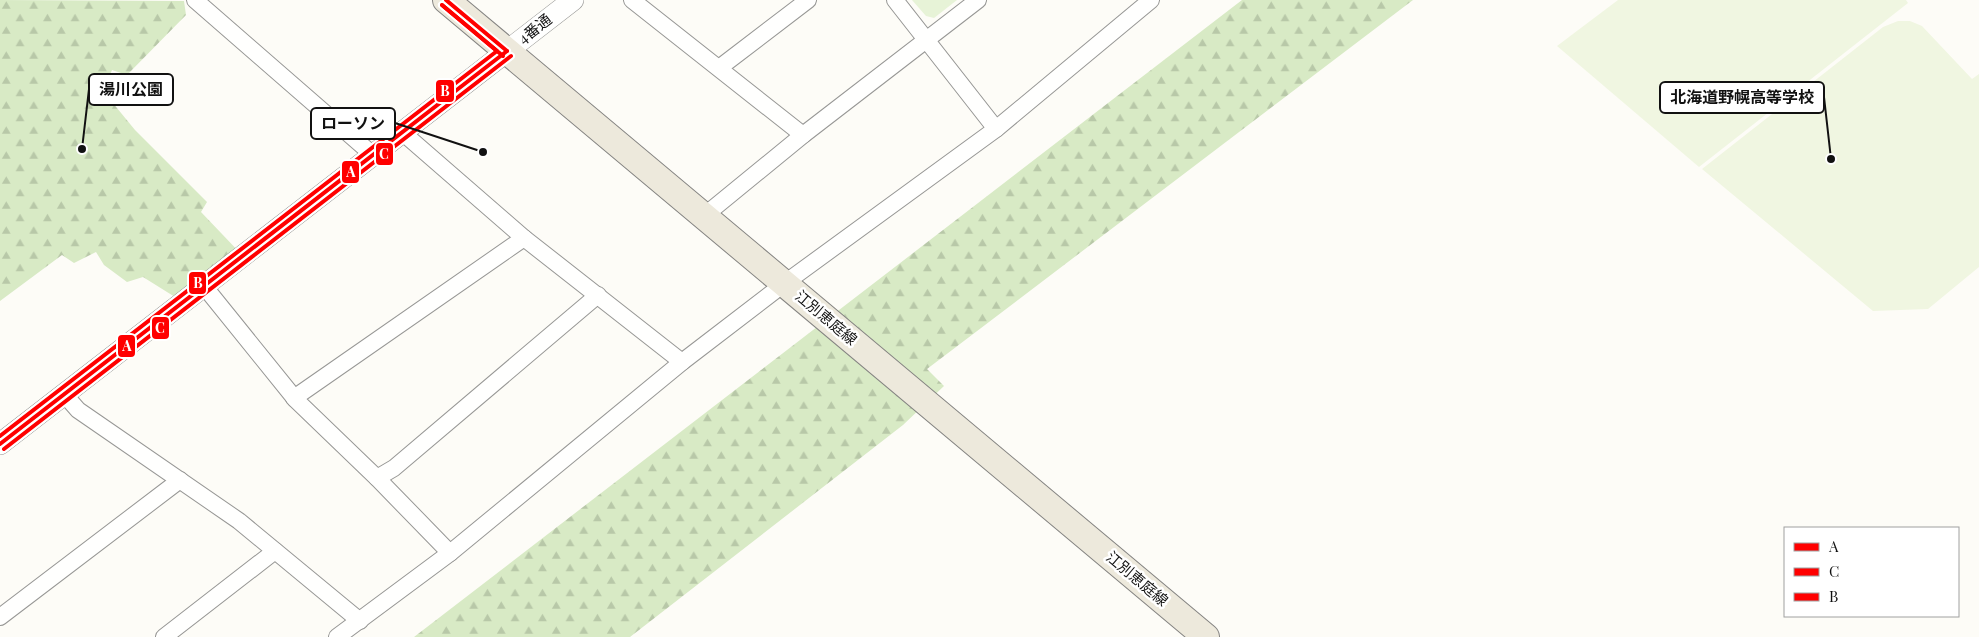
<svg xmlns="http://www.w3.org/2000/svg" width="1979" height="637" viewBox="0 0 1979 637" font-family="'Playfair Display','Noto Sans JP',serif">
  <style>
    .grass { fill: #e7f3d7 }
    .forest { fill: url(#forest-firs) }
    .pitch { fill: #f0f6e1 }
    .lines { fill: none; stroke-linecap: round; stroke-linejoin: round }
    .minor-casing { stroke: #979795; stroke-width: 18 }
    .tertiary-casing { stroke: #979795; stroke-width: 22 }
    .primary-casing { stroke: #858482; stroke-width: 28 }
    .minor { stroke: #fffffe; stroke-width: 16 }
    .tertiary { stroke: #fffffe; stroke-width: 21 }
    .primary { stroke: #ede9dc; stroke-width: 26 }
    .bus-1-casing { stroke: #fff; stroke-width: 8 }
    .bus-2-casing { stroke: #fff; stroke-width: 8 }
    .bus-3-casing { stroke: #fff; stroke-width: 8 }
    .bus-1 { stroke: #f00; stroke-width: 4 }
    .bus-2 { stroke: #f00; stroke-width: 4 }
    .bus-3 { stroke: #f00; stroke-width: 4 }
    .labels { text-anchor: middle; stroke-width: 5; stroke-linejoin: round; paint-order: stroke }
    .street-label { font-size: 15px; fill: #111; stroke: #fff }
    .leader { fill: none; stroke: #111; stroke-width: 2 }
    .callout-dot { fill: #111; stroke: #fff; stroke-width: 2 }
    .callout { fill: #fff; stroke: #111; stroke-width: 2 }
    .callout-label { font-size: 16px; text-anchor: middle; font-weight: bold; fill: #111 }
    .line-badge { stroke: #fff; stroke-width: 2 }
    .badge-label { font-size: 14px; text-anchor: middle; font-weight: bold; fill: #fff }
  </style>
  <defs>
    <pattern id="forest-firs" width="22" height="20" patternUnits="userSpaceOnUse" patternTransform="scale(1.25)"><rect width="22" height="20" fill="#d8eac5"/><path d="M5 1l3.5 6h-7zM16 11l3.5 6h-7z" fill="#b8c8a8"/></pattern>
  </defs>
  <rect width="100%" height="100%" fill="#fdfcf7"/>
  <polygon class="grass" points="912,0 957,0 934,18 926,16"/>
  <g class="forest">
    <polygon points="0,0 184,1 186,15 127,75 112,70 103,91 135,130 207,202 201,212 243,256 183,302 143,277 127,282 104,265 96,252 74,263 62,255 0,301"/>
    <polygon points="1242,0 1413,0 927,369 944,386 903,425 630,637 414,637"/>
  </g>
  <g class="pitch">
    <polygon points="1618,0 1906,0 1908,3 1699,167 1557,46"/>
    <polygon points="1898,21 1910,21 1922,26 1972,79 1979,74 1979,267 1928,309 1873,311 1702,169 1883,27"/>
  </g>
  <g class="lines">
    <g class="minor-casing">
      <g id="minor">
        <polyline points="195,0 373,155"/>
        <polyline points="632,0 803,135"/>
        <polyline points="895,0 996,129"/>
        <polyline points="719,68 808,0"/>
        <polyline points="402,132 524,238 682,362"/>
        <polyline points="704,216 803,135 978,0"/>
        <polyline points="204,286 296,400 377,478 450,553"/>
        <polyline points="64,394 78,410 239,521 360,621"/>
        <polyline points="294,398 524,238"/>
        <polyline points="377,478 394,468 598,295"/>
        <polyline points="0,617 180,480"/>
        <polyline points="164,637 275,551"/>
        <polyline points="337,637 450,553 682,362 785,283 996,129 1151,0"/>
      </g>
    </g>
    <g class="tertiary-casing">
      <polyline id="tertiary" points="0,444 573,0"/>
    </g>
    <g class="primary-casing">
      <polyline id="primary" points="446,0 1206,637"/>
    </g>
    <use href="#minor" class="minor"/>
    <use href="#tertiary" class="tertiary"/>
    <use href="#primary" class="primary"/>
    <g class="bus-1-casing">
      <g id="bus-1">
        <polyline points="446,0 507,51"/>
        <polyline points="0,444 507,51"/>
      </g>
    </g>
    <g class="bus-2-casing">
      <g id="bus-2">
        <polyline points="442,5 503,56"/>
        <polyline points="4,449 511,56"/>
      </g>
    </g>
    <g class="bus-3-casing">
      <polyline id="bus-3" points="0,436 497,51 442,5"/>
    </g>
    <use href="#bus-1" class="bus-1"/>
    <use href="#bus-2" class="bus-2"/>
    <use href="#bus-3" class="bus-3"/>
  </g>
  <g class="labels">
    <g class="street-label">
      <text transform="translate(535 29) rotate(-38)" y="5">4番通</text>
      <text transform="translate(826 318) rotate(40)" y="5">江別恵庭線</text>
      <text transform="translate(1137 579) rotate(40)" y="5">江別恵庭線</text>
    </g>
  </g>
  <path class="leader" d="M82 149L89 89M1831 159L1824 97M483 152L395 123"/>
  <g class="callout-dot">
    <circle cx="82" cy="149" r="5"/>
    <circle cx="1831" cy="159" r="5"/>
    <circle cx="483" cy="152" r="5"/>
  </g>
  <g class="callout">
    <rect x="89" y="74" width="84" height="31" rx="5"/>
    <rect x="1660" y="82" width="164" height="31" rx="5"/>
    <rect x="311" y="108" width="84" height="31" rx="5"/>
  </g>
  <g class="callout-label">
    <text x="131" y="95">湯川公園</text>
    <text x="1742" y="103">北海道野幌高等学校</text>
    <text x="353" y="129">ローソン</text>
  </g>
  <g class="line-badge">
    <rect x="435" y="79" width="20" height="24" rx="5" fill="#f00"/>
    <rect x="375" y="142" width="19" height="24" rx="5" fill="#f00"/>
    <rect x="341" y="160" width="19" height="24" rx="5" fill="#f00"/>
    <rect x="188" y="271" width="19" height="24" rx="5" fill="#f00"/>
    <rect x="151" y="316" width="19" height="24" rx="5" fill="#f00"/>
    <rect x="117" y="334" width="19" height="24" rx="5" fill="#f00"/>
  </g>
  <g class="badge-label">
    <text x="445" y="96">B</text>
    <text x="384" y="159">C</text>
    <text x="351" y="177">A</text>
    <text x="198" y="288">B</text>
    <text x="160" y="333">C</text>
    <text x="127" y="351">A</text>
  </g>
  <rect x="1784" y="527" width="175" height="90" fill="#ffffff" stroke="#a0a0a0"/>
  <rect x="1794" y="543" width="25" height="8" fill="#ff0000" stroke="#a0a0a0"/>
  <text x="1829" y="552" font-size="15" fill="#111111">A</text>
  <rect x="1794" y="568" width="25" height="8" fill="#ff0000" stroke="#a0a0a0"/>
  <text x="1829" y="577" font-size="15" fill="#111111">C</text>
  <rect x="1794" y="593" width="25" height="8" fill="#ff0000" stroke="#a0a0a0"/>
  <text x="1829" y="602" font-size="15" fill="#111111">B</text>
</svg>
